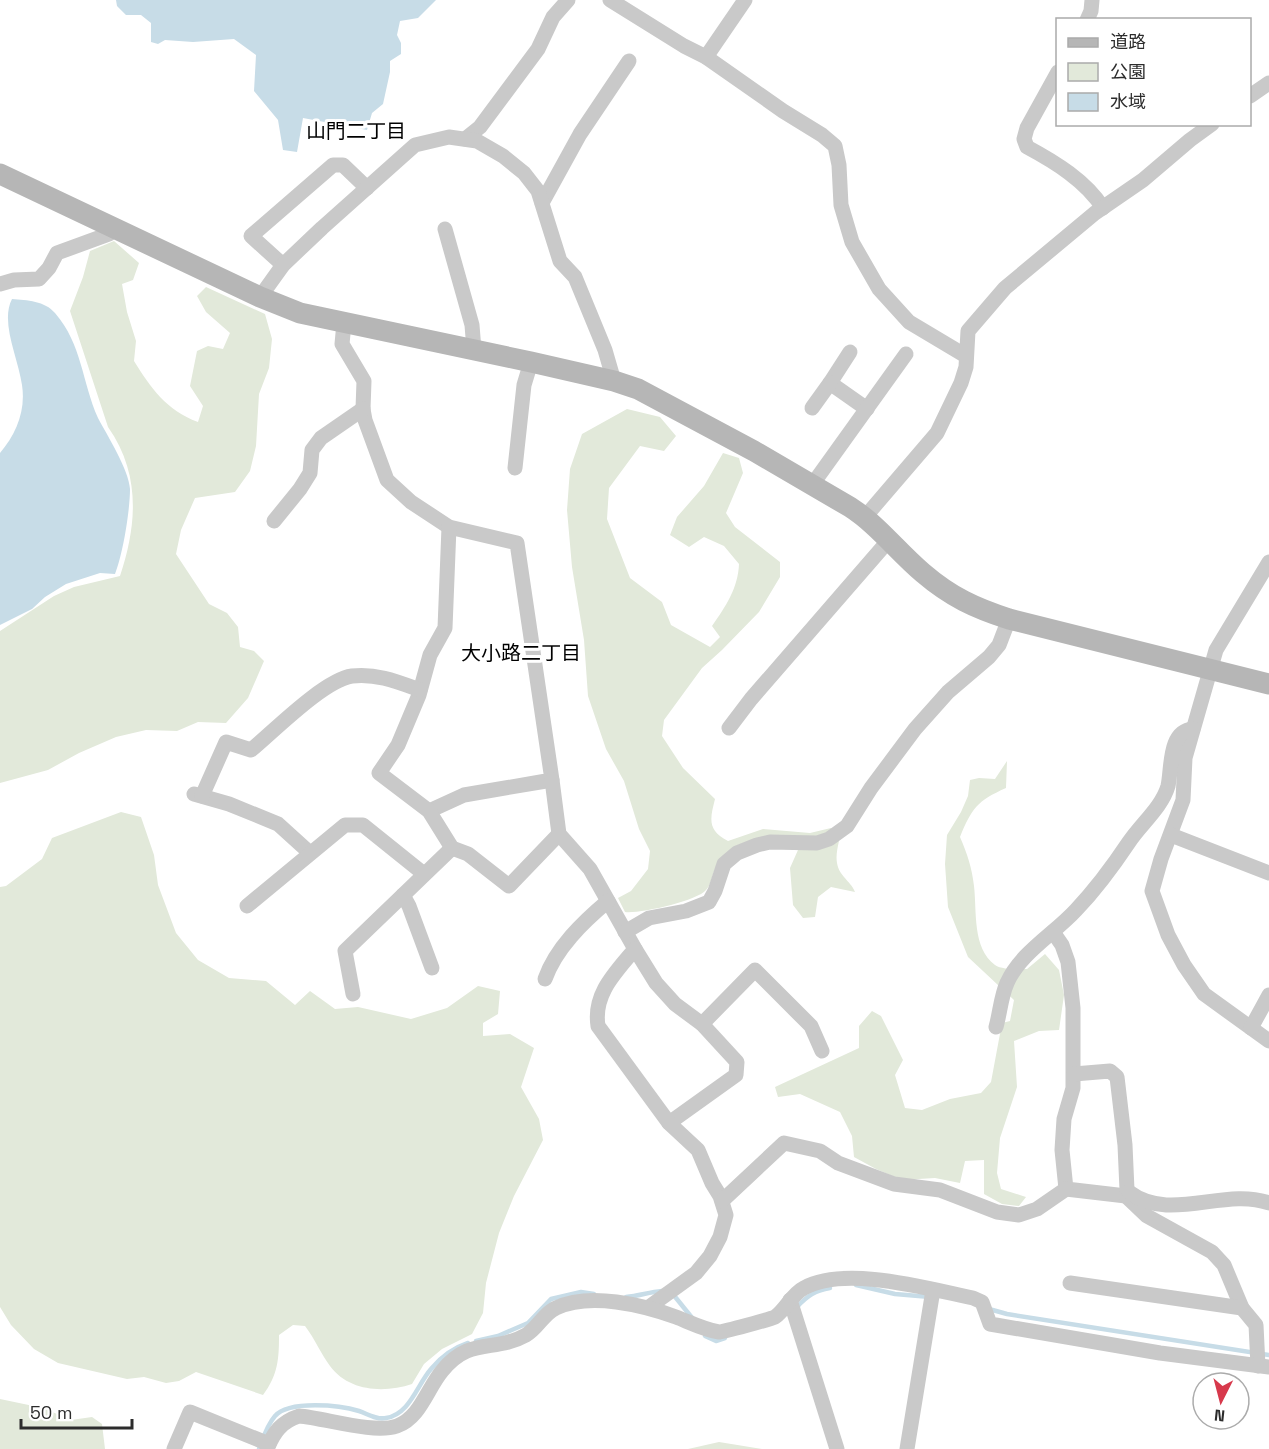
<svg xmlns="http://www.w3.org/2000/svg" width="1269" height="1449" viewBox="0 0 1269 1449" font-family="'Space Grotesk','Noto Sans JP',sans-serif">
  <style>
    .green { fill: #e2e9da }
    .water { fill: #c7dce7 }
    .lines { fill: none; stroke-linecap: round; stroke-linejoin: round }
    .stream { stroke: #c7dce7; stroke-width: 4.5 }
    .street { stroke: #c9c9c9; stroke-width: 15 }
    .secondary { stroke: #b6b6b6; stroke-width: 21 }
    .labels { text-anchor: middle; stroke-width: 6; stroke-linejoin: round; paint-order: stroke }
    .neighbourhood-label { font-size: 20px; fill: #000; stroke: #fff }
  </style>
  <rect width="100%" height="100%" fill="#fff"/>
  <g class="green">
    <path d="M114,241L139,263L133,280L122,284L127,312L136,341L134,361C151,388 166,410 198,422L203,406L190,386L197,351L208,346L223,349L230,333L206,312L197,296L206,287L265,314L272,339L269,368L259,394L256,446L250,471L235,492L195,498L181,530L176,554L209,604L227,613L238,627L240,647L254,651L264,661L248,698L226,723L198,722L177,731L146,730L116,737L79,753L48,770L0,783V631L54,596L74,587L120,576C137,525 141,474 108,427L70,311L83,277L90,251Z"/>
    <path d="M627,409L660,417L676,436L664,451L640,446L609,488L607,519L630,578L662,602L671,625L710,647L720,637L712,626C726,606 738,588 739,564L724,546L704,537L689,547L670,535L677,517L704,486L723,453L739,458L743,473L726,513L735,527L780,562V577L759,612L722,650L702,668L664,720L662,736L683,768L715,799C710,819 707,830 728,841L763,829L810,833L831,828L839,841C836,854 834,866 844,877C849,883 852,885 855,892L831,887L818,897L815,917L803,918L793,905L790,868L798,850L784,838C754,840 731,838 715,869C712,875 711,885 706,890C697,901 639,914 625,912L618,898L631,891L648,869L650,851L639,829L624,781L606,749L588,696L584,640L572,567L567,510L570,469L582,434Z"/>
    <path d="M1007,761L1006,788C977,801 972,808 960,837C967,853 972,868 974,886C977,911 972,948 995,965C1002,970 1018,969 1027,969L1045,954L1059,970L1064,995L1059,1030L1039,1031L1014,1041L1017,1087L1000,1138L997,1173L1001,1189L1026,1197L1019,1206L1002,1204L984,1194V1160L965,1161L960,1183L935,1178L902,1180L876,1169L854,1157L852,1136L840,1112L800,1094L778,1097L775,1087L859,1048V1026L872,1011L881,1016L903,1060L895,1075L905,1108L922,1110L950,1099L981,1093L991,1082L1002,1023L1010,1021L1014,1000L968,957L948,907L945,864L947,835L961,812L968,796L970,780L979,778L995,779Z"/>
    <path d="M121,812L141,817L154,855L158,885L176,933L198,960L229,978L266,981L295,1005L310,991L335,1009L358,1007L411,1019L447,1008L478,986L500,991L498,1014L483,1023V1036L510,1034L534,1048L521,1087L539,1119L543,1140L514,1196L499,1233L486,1283L483,1313L472,1334L442,1349L424,1364L412,1384C385,1393 349,1392 330,1366C321,1354 315,1339 305,1326L293,1325L279,1335C279,1359 278,1375 263,1395L196,1372L179,1381L166,1383L144,1377L127,1379L58,1363L34,1349L11,1325L0,1307V887L6,886L42,859L52,838Z"/>
    <polygon points="0,1399 43,1408 71,1420 92,1417 102,1424 105,1449 0,1449"/>
    <polygon points="719,1442 762,1449 688,1449"/>
  </g>
  <g class="water">
    <polygon points="116,0 436,0 418,18 400,21 397,35 401,43 401,54 390,61 390,72 383,104 372,113 367,130 303,118 297,152 283,150 278,120 254,91 256,55 234,39 193,42 165,40 158,44 151,42 151,23 141,15 126,15 117,6"/>
    <path d="M12,299C27,300 45,301 55,313C82,344 82,382 98,418C107,435 129,470 130,489C130,510 123,554 115,574L100,573L66,584L45,597L32,609L0,625V453C16,434 26,411 22,385C18,357 0,322 12,299Z"/>
  </g>
  <g class="lines">
    <g class="stream">
      <polyline points="856,1285 895,1294 930,1297"/>
      <polyline points="672,1293 693,1319"/>
      <path d="M626,1297C639,1296 649,1292 662,1291"/>
      <path d="M797,1307C807,1296 816,1290 830,1288"/>
      <polyline points="989,1309 1007,1314 1269,1355"/>
      <polyline points="705,1336 716,1341 725,1338"/>
      <polyline points="476,1341 498,1336 528,1323 551,1299 581,1292 594,1294"/>
      <path d="M259,1449C263,1438 267,1425 275,1416C289,1400 340,1405 359,1411C368,1414 376,1420 386,1418C410,1414 417,1385 431,1369C441,1357 453,1348 468,1343"/>
    </g>
    <g class="street">
      <polyline points="610,0 684,46 706,57 783,111 822,135 835,146 839,165 841,205 852,242 879,289 909,322 966,356"/>
      <polyline points="1087,20 1091,11 1092,0"/>
      <polyline points="706,57 745,0"/>
      <path d="M1058,72L1027,128L1024,139L1027,147C1055,162 1086,181 1103,208"/>
      <polyline points="1250,96 1269,83"/>
      <polyline points="465,139 480,127 538,49 553,17 568,0"/>
      <polyline points="542,203 580,134 629,61"/>
      <polyline points="445,229 472,325 474,350"/>
      <polyline points="283,265 251,236 333,165 343,165 367,188"/>
      <polyline points="0,284 14,280 39,279 49,268 57,253 109,234 114,229"/>
      <polyline points="260,297 283,265 322,228 415,145 449,137 477,141 503,156 524,173 538,191 560,261 575,277 605,350 614,381"/>
      <polyline points="344,323 342,344 364,381 363,409 365,420 387,480 411,502 449,527 517,543 552,780 464,795 429,811"/>
      <polyline points="850,352 830,383 867,409"/>
      <polyline points="812,408 830,383"/>
      <polyline points="515,468 524,385 531,362"/>
      <polyline points="812,485 906,354"/>
      <polyline points="865,517 937,433 961,383 966,367 968,331 1005,288 1095,213 1143,180 1190,140 1212,124"/>
      <polyline points="274,521 300,489 310,473 312,450 321,438 363,409"/>
      <polyline points="449,527 445,628 430,655 419,695 398,745 379,773 429,811 452,848 468,854 509,886 559,834"/>
      <polyline points="1269,562 1216,650 1185,758 1183,800 1161,859 1152,891 1168,935 1184,965 1204,994 1269,1041"/>
      <polyline points="729,728 751,699 889,540"/>
      <polyline points="552,780 559,834 590,869 635,949 656,983 675,1004 702,1024 737,1062 736,1075 669,1123"/>
      <polyline points="194,794 229,804 278,824 310,853"/>
      <path d="M202,796L226,742L251,750C274,731 324,680 352,676C376,673 398,682 420,690"/>
      <polyline points="1171,835 1269,873"/>
      <polyline points="403,895 409,906 432,968"/>
      <polyline points="247,906 345,825 363,825 424,874"/>
      <polyline points="625,932 649,918 686,911 709,902 715,891 724,864 737,853 757,845 770,842 817,843 829,839 847,826 871,788 915,729 948,692 989,657 999,645 1009,619"/>
      <polyline points="1053,932 1062,945 1068,962 1073,1008 1073,1088 1064,1119 1062,1150 1066,1189 1126,1196"/>
      <path d="M635,949C615,973 593,994 598,1026L669,1123L698,1150L712,1183L720,1196L726,1215L720,1237L710,1256L696,1273L649,1307"/>
      <path d="M545,979C556,948 583,922 608,901"/>
      <polyline points="353,994 345,951 452,848"/>
      <polyline points="702,1024 755,970 811,1026 822,1051"/>
      <path d="M996,1027C1000,1013 1001,996 1007,983C1020,953 1054,934 1076,910C1096,889 1113,866 1129,842C1141,824 1162,807 1168,786C1172,768 1168,731 1193,729"/>
      <polyline points="1251,1028 1269,995"/>
      <polyline points="1074,1074 1110,1071 1117,1077 1125,1145 1127,1190 1126,1196 1147,1216 1212,1252 1224,1265 1242,1308 1256,1325 1258,1366"/>
      <path d="M1129,1192C1170,1223 1224,1187 1269,1203"/>
      <polyline points="722,1201 784,1143 820,1151 838,1163 894,1184 940,1190 997,1212 1019,1215 1037,1209 1066,1189"/>
      <polyline points="1070,1283 1242,1308"/>
      <polyline points="790,1300 837,1449"/>
      <polyline points="174,1449 190,1412 269,1444"/>
      <path d="M267,1449C274,1432 281,1422 299,1416C325,1418 373,1434 397,1426C420,1418 427,1389 442,1371C470,1336 494,1353 526,1335C538,1328 544,1313 556,1308C590,1292 643,1305 676,1317C689,1322 705,1330 719,1332C723,1332 771,1319 775,1317C786,1309 792,1294 804,1288C845,1265 929,1289 973,1298L982,1302L990,1324L1160,1353L1269,1367"/>
      <polyline points="907,1449 933,1290"/>
    </g>
    <path class="secondary" d="M0,174L260,297L300,313L531,362L614,381L638,389L754,451L850,507C878,525 898,552 923,573C951,597 975,608 1009,619L1269,684"/>
  </g>
  <g class="labels">
    <g class="neighbourhood-label">
      <text x="356" y="138">山門二丁目</text>
      <text x="521" y="660">大小路二丁目</text>
    </g>
  </g>
  <rect x="1056" y="18" width="195" height="108" fill="#ffffff" stroke="#ababab" stroke-width="1.5"/>
  <rect x="1068" y="38" width="30" height="9" fill="#b6b6b6" stroke="#ababab" stroke-width="1.5"/>
  <text x="1110" y="48" font-size="18" fill="#2c2c2c">道路</text>
  <rect x="1068" y="63" width="30" height="18" fill="#e2e9da" stroke="#ababab" stroke-width="1.5"/>
  <text x="1110" y="78" font-size="18" fill="#2c2c2c">公園</text>
  <rect x="1068" y="93" width="30" height="18" fill="#c7dce7" stroke="#ababab" stroke-width="1.5"/>
  <text x="1110" y="108" font-size="18" fill="#2c2c2c">水域</text>
  <g transform="translate(1221 1401) rotate(186)"><circle r="28" fill="#ffffff" stroke="#ababab" stroke-width="1.5"/>
  <path d="M0-4.5L10 22L0 15L-10 22Z" fill="#d7394c"/>
  <text y="-9" font-size="16" font-weight="bold" text-anchor="middle" fill="#2c2c2c">N</text>
  </g>
  <path d="M21 1419v9h111v-9" fill="none" stroke="#2c2c2c" stroke-width="3"/>
  <text x="30" y="1419" font-size="18" fill="#2c2c2c" stroke="#ffffff" stroke-width="4.5" paint-order="stroke">50 m</text>
</svg>
